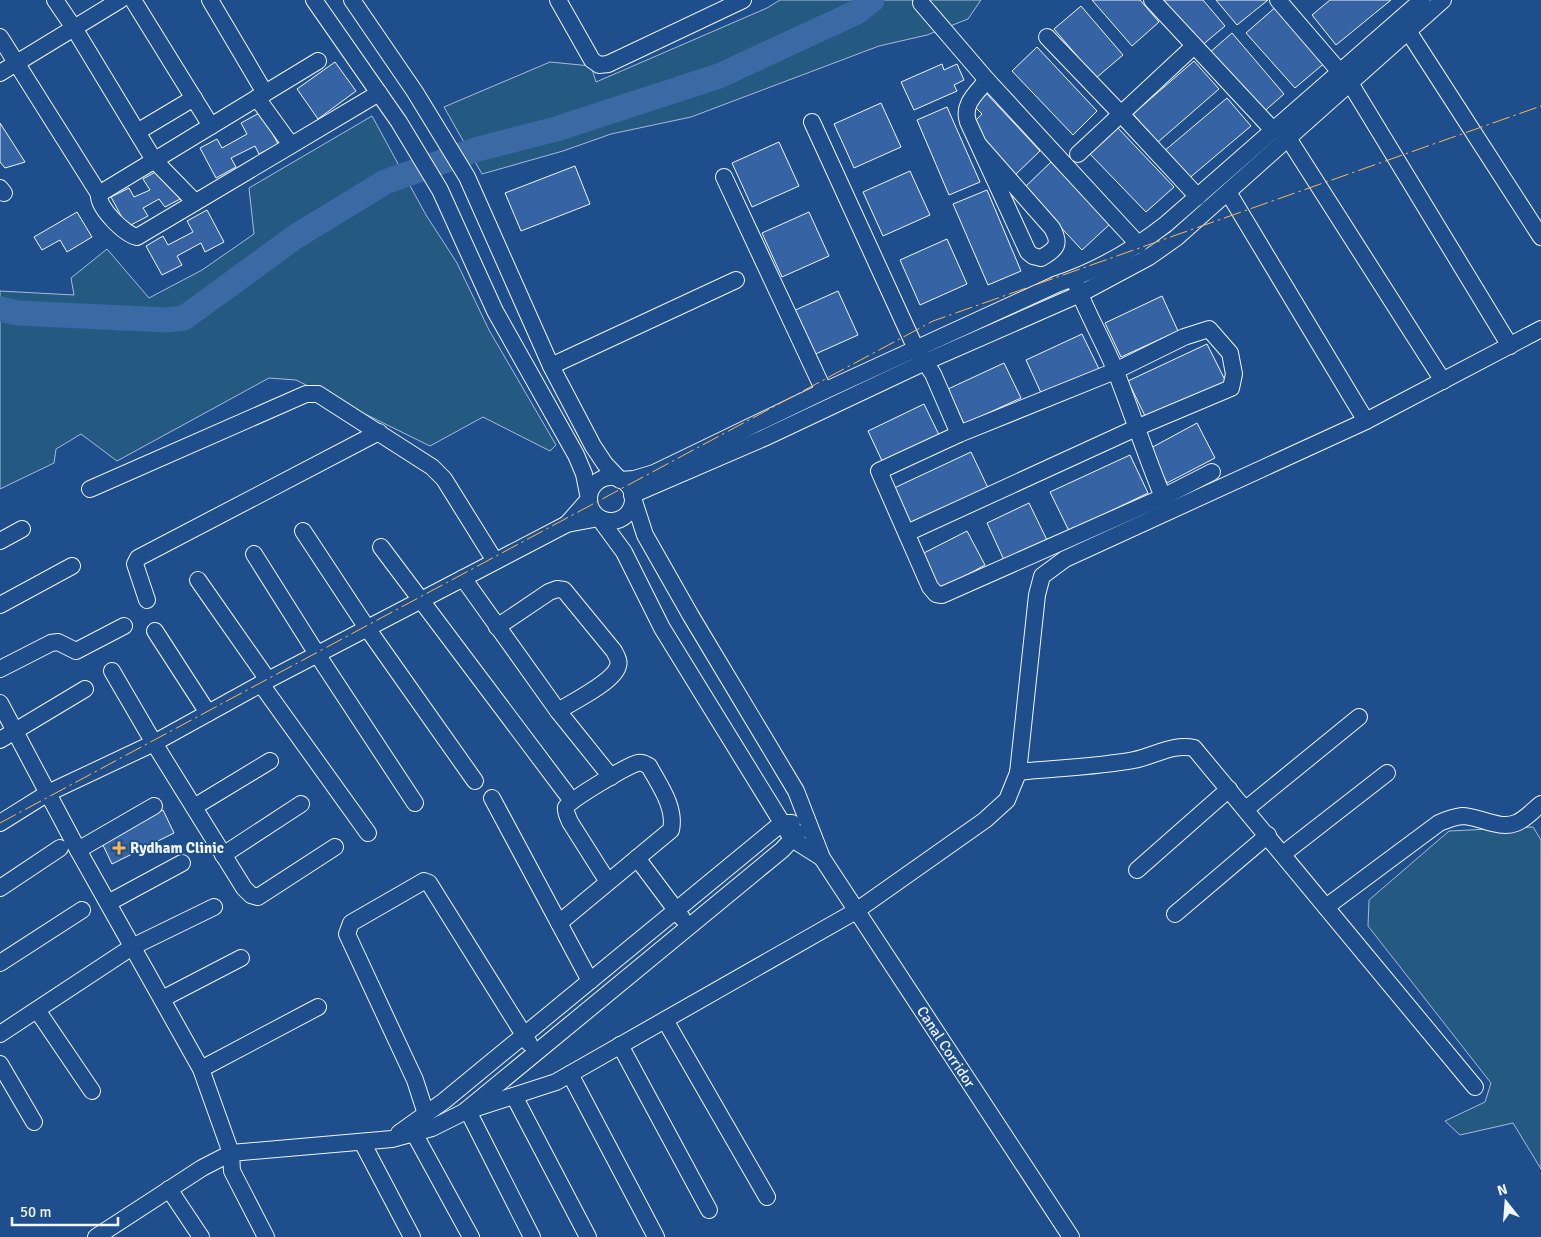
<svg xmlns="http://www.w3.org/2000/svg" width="1541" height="1237" viewBox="0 0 1541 1237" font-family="Signika,sans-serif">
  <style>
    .green { fill: #245a82; stroke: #a8bbd7 }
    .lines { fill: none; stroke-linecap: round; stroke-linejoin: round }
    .river { stroke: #3b69a3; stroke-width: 25 }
    .building { fill: #3563a3; stroke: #f2f6ff }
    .minor-casing { stroke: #f2f6ff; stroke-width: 18 }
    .minor { stroke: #1f4e8c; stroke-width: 16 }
    .power { stroke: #ffb74d; stroke-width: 1; stroke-dasharray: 18 4 2.5 4; stroke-linecap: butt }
    .poi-dot { fill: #ffb74d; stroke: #1f4e8c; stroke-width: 2 }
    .labels { text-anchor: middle; stroke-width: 4; stroke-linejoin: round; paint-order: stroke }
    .poi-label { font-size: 15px; font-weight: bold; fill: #f2f6ff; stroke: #1f4e8c; text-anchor: start }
    .street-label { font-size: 15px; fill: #f2f6ff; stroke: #1f4e8c }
  </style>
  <rect width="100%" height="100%" fill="#1f4e8c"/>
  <g class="green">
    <polygon points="780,0 981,0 968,19 927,35 879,46 691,117 611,134 563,151 482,174 444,107 550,62 591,66 596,82 767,8"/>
    <polygon points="372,116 426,215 457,263 489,330 556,445 550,451 483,417 430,446 296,380 269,378 117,461 81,434 56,449 54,463 0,489 0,291 74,295 71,278 107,249 149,298 202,270 254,234 249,188"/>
    <polygon points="1533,827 1541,840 1541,1169 1513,1123 1460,1135 1445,1121 1485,1102 1491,1083 1368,926 1369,900 1449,831"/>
  </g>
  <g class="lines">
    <polyline class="river" points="0,309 18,313 167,320 184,318 295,237 385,182 478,149 556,129 719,76 857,12 872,0"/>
  </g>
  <g class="building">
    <polygon points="1092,0 1140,0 1159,22 1132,46"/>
    <polygon points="1161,0 1203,0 1225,26 1200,47"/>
    <polygon points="1216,0 1268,0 1237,25"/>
    <polygon points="1330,0 1391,0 1336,45 1312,15"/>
    <polygon points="1278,5 1327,61 1295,88 1246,33"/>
    <polygon points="1081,6 1123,55 1096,78 1054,29"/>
    <polygon points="1232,33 1284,94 1260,115 1208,54"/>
    <polygon points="1037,47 1097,111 1073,135 1012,71"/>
    <polygon points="1194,61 1219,89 1158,142 1133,114"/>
    <polygon points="335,62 356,91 318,119 297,89"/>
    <polygon points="942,64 944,70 957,64 964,80 954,85 957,91 914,110 901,82"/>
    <polygon points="985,92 1040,151 1015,175 978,135 982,132 973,123 982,114 972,104"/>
    <polygon points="1227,98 1251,126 1187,180 1163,152"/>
    <polygon points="881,103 901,147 854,168 834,124"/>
    <polygon points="947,107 980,182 949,195 917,120"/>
    <polygon points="261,112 278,144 259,154 255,146 231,158 236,167 216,178 200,148 217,139 222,148 247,134 241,123"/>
    <polygon points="0,123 25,162 5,168 0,162"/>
    <polygon points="1117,127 1174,187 1146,212 1089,153"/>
    <polygon points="779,142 799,186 752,207 732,163"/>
    <polygon points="1051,162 1110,224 1082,250 1024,188"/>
    <polygon points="575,166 590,204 521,231 505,193"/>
    <polygon points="157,171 180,199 165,207 159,199 143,208 148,216 127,227 111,197 129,188 134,197 150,190 143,179"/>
    <polygon points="910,171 930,215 883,236 863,192"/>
    <polygon points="987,190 1021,271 988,285 953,204"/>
    <polygon points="207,210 224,242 205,252 201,243 177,256 182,265 162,275 146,246 163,236 168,245 193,232 187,221"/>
    <polygon points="77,212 92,237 67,252 60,240 42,250 34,237"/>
    <polygon points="809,212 829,256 782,277 762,233"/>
    <polygon points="947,239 967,284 920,305 900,260"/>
    <polygon points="838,291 858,335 811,356 791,312"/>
    <polygon points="1162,296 1178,331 1121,357 1105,323"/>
    <polygon points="1082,334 1099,369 1042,395 1026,360"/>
    <polygon points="1207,344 1226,382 1147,420 1128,381"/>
    <polygon points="1004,363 1021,398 964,424 948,389"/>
    <polygon points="924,404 941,439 884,465 868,431"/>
    <polygon points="1197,423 1215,458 1167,483 1149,449"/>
    <polygon points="971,452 989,490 910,528 892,489"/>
    <polygon points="1130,455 1148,493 1069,531 1050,492"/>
    <polygon points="1029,503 1047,540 1004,560 987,523"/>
    <polygon points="967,531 985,565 937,591 918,556"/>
    <polygon points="163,810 174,833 112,864 101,841"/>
  </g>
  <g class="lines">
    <g class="minor-casing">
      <g id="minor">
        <polyline points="55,0 74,28 154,160 195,202"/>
        <polyline points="133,0 211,126"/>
        <polyline points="210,0 265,93"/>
        <polyline points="314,0 399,122 440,190 495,311 576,455 584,474 589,499 567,524"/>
        <path d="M352,0L415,92L467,177L551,366L593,446L605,464L620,480L634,479L654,473L824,391L1057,284C1097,271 1134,249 1166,224L1422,0"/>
        <polyline points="558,0 592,60 599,65 608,64 743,0"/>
        <polyline points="1152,0 1273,130"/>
        <polyline points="1278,0 1340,72"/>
        <polyline points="921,3 987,80 1139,245"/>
        <polyline points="1408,31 1541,237"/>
        <polyline points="0,37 99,194"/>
        <polyline points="1047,37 1121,114 1198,197"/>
        <path d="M318,61L99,194C97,207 124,234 137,237L379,93"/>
        <polyline points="0,73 120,0"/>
        <polyline points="1350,83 1510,346"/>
        <polyline points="257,98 291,145"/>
        <polyline points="812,122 916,349 933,374 959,434"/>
        <polyline points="137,132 194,98"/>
        <polyline points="1288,138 1443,381"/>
        <path d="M979,145L1052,228C1061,244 1057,249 1041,258L1033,256L1028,252L968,122C962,104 976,94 987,80"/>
        <polyline points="1078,154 1194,46"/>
        <polyline points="724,177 824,391"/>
        <polyline points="0,188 4,193"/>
        <polyline points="1228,192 1366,421"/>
        <polyline points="551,366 736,280"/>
        <circle cx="611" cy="499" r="22"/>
        <polyline points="90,489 306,394 318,394 432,467 444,479 495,561"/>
        <polyline points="1163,497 1212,472"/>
        <polyline points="303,531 367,628 475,781"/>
        <path d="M907,533L1136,428L1231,388L1234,374L1230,353L1209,329L1184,337L1115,371L959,434L879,471L930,587L936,594L942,595L1163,497C1146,456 1132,413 1116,372C1104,342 1087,314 1076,284"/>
        <polyline points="0,541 22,529"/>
        <polyline points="381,547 572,801"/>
        <polyline points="254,554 317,654 415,803"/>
        <polyline points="463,578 558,711 611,777"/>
        <polyline points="198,580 268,680"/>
        <polyline points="147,600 135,564 138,558 379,432"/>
        <polyline points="0,605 72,566"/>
        <path d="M497,627L549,592L557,589L564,590L614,651C616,655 620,661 618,666C614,682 572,702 558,711"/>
        <polyline points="155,631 208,713"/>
        <polyline points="0,669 51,643 58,642 76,651 124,626"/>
        <polyline points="112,671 154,743 244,888 251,895 258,897 335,847"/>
        <polyline points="261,684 368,833"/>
        <polyline points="0,703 78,850 201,1069 231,1153 232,1171 266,1237"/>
        <polyline points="0,740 85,689"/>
        <path d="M1018,772C1056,768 1096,767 1134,760C1154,756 1174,743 1194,748L1475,1087"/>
        <polyline points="492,798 590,981"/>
        <polyline points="194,807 270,761"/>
        <polyline points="1246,809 1359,717"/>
        <polyline points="0,823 48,793 154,743 268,680 567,524 599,518 624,552 662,628 792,839 822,858"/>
        <polyline points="78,850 154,806"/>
        <polyline points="1283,854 1387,773"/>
        <polyline points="223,855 301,804"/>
        <polyline points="637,858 682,918"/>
        <polyline points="1137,870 1229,789"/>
        <polyline points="0,888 60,848"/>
        <polyline points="108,903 182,863"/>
        <path d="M1326,907L1439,823C1446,820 1453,817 1462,816C1479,816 1499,830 1516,823C1526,819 1533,810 1541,804"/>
        <polyline points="1175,914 1268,835"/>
        <path d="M559,923L671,830C676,807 659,785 649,766C645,764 642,762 638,763C630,764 568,801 566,807C565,812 568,817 570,822L608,882"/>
        <polyline points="0,963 82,910"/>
        <polyline points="162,999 241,958"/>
        <polyline points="37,1010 92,1091"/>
        <polyline points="665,1020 767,1197"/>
        <polyline points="0,1034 132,947 214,907"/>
        <polyline points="620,1045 709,1210"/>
        <polyline points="0,1064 34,1122"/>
        <polyline points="201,1069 318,1007"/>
        <polyline points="570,1074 656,1237"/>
        <polyline points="514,1096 588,1237"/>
        <polyline points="468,1111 532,1237"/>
        <polyline points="464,1112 556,1082 856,911 985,820 1007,800 1018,773 1037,595 1042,576 1065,559 1366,421 1541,329"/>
        <polyline points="426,1114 415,1080 347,934 351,923 424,881 429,883 529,1043"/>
        <polyline points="399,1133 444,1101 782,823 792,823"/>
        <polyline points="414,1133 471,1237"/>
        <polyline points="362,1142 412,1237"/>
        <polyline points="169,1189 201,1237"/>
        <polyline points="96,1237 202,1168 231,1153 392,1139 432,1128 464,1112 782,850 798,833"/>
        <polyline points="1071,1237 822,858 796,791 691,616 645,535 632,495 764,438 925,362 1080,294 1149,257 1176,238 1443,0"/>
      </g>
    </g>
    <use href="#minor" class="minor"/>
    <polyline class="power" points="0,823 933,321 1541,106"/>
  </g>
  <path class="poi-dot" d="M116.5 840.5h5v5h5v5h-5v5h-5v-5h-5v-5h5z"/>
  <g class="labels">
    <g class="poi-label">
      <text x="130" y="853">Rydham Clinic</text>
    </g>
    <g class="street-label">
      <text transform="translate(946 1047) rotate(57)" y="5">Canal Corridor</text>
    </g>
  </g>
  <g transform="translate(1506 1202) rotate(343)" stroke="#1f4e8c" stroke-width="4" paint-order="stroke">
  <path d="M0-4L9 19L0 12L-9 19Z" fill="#f2f6ff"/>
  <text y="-8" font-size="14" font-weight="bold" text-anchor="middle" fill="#f2f6ff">N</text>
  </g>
  <path d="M12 1217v8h106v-8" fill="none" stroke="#f2f6ff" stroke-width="2.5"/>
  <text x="20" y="1217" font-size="15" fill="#f2f6ff" stroke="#1f4e8c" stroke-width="4" paint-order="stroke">50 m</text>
</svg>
